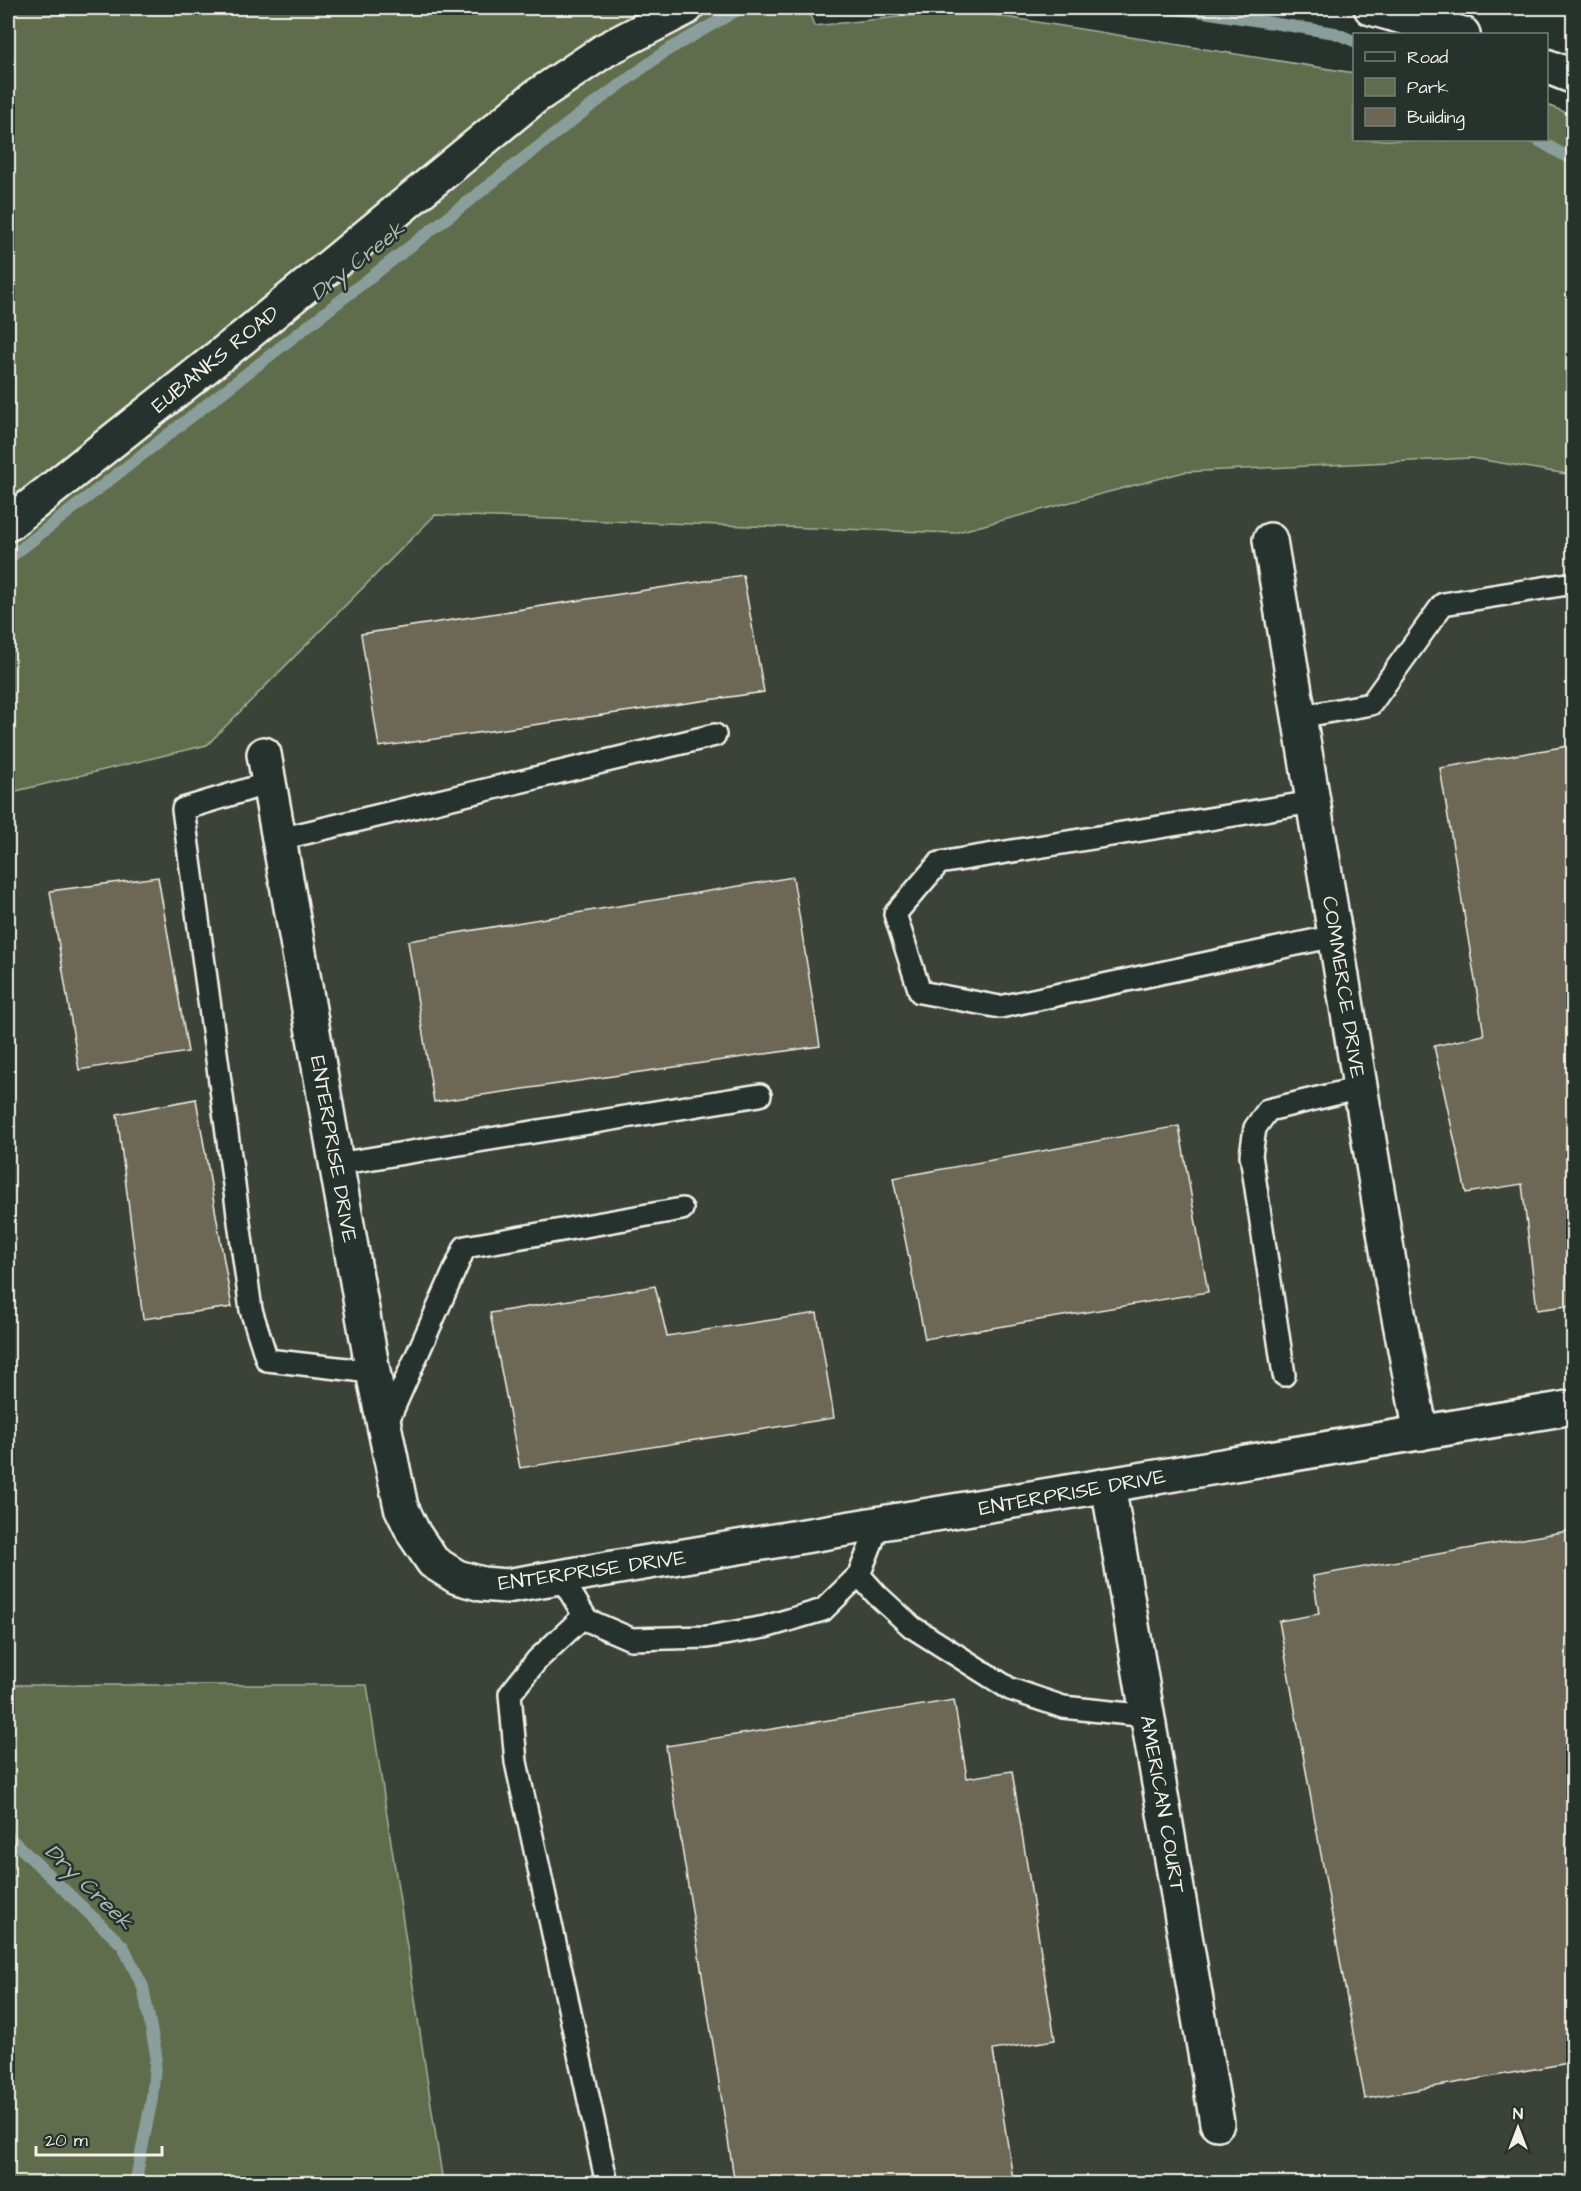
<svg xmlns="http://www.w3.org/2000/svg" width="1581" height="2191" viewBox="0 0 1581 2191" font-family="'Architects Daughter',sans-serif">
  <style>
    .built { fill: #3b4339 }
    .green { fill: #5f6d4e; stroke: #aaaf9b; stroke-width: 1.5 }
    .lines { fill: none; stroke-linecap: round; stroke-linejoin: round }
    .stream { stroke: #8a9e9b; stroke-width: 12 }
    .building { fill: #6c6754; stroke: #f4f1e8; stroke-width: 1.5 }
    .lane-casing { stroke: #f4f1e8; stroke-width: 26 }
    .street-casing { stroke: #f4f1e8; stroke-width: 38 }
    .lane { stroke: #26332d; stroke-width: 21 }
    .street { stroke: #26332d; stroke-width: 33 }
    .labels { text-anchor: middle; stroke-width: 5; stroke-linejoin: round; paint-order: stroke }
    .street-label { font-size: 21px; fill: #f4f1e8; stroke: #26332d }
    .water-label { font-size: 22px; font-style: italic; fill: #adbab5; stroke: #26332d }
  </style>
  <rect width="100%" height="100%" fill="#26332d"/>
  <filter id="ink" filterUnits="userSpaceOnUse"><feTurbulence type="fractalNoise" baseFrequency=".0167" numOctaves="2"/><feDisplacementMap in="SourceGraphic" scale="12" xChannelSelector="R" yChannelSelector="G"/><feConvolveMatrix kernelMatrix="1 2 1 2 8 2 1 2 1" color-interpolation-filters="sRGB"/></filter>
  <g filter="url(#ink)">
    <polygon class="built" points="1471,458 1573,475 1573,2183 443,2183 367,1685 8,1685 8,793 207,745 435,515 954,533 1184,472"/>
    <g class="green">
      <polygon points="8,8 808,8 814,26 962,10 1354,73 1354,140 1546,140 1547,105 1573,115 1573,475 1471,458 1184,472 954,533 435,515 207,745 8,793"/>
      <polygon points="8,1685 367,1685 443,2183 8,2183"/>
    </g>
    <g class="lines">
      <g class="stream">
        <polyline points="1159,8 1197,11 1335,33 1354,41"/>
        <polyline points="1538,140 1574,161"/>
        <polyline points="8,559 587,109 666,51 741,8"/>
        <polyline points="8,1836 123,1946 143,1987 156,2054 152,2098 135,2184"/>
      </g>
    </g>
    <g class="building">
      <polygon points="743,575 764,692 379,747 361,634"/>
      <polygon points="1574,745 1574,1305 1537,1310 1522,1184 1466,1193 1434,1046 1484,1035 1440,768"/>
      <polygon points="158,877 188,1052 79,1070 50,891"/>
      <polygon points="793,877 820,1046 434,1102 408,941"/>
      <polygon points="196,1099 232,1307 143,1319 117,1114"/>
      <polygon points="1179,1126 1208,1292 925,1339 893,1178"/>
      <polygon points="655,1286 667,1336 817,1313 834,1418 520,1468 490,1313"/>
      <polygon points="1574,1530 1574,2062 1365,2099 1279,1621 1319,1614 1313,1576"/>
      <polygon points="954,1700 967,1778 1012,1771 1055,2040 993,2050 1013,2179 984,2184 735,2184 666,1746"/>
    </g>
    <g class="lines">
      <g class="lane-casing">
        <g id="lane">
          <polyline points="1299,717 1371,704 1443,604 1574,583"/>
          <polyline points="269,783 183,809 251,1310 267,1360 373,1372"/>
          <polyline points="1313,802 939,863 895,914 920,992 1000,1007 1335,936"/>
          <polyline points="280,839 715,735"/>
          <polyline points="337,1164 760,1095"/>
          <polyline points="1284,1375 1251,1155 1255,1128 1268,1110 1360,1088"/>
          <polyline points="385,1427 465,1247 682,1209"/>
          <polyline points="859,1575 877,1595 912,1627 1010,1689 1063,1707 1148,1716"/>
          <polyline points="561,1577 587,1620 631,1639 707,1637 765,1627 823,1610 859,1575 879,1524"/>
          <polyline points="584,1616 537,1660 510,1694 516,1762 607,2184"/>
        </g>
      </g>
      <g class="street-casing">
        <g id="street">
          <polyline points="1371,8 1463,34"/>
          <polyline points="1546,66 1574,77"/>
          <polyline points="8,524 245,336 535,97 605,50 686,8"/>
          <polyline points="1270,540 1393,1286 1421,1433"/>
          <polyline points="264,754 373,1372 401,1507 414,1534 433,1562 457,1577 482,1584 506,1586 1574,1407"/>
          <polyline points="1108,1485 1217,2123"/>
        </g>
      </g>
      <use href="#lane" class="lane"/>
      <use href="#street" class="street"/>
    </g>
  </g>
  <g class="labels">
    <g class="street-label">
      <text transform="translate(215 359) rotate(-39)" y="7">EUBANKS ROAD</text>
      <text transform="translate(1344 987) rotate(81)" y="7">COMMERCE DRIVE</text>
      <text transform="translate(334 1149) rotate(80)" y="7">ENTERPRISE DRIVE</text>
      <text transform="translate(1072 1492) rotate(-10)" y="7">ENTERPRISE DRIVE</text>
      <text transform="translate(592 1570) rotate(-8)" y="7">ENTERPRISE DRIVE</text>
      <text transform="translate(1163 1804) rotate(80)" y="7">AMERICAN COURT</text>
    </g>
    <g class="water-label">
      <text transform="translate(357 260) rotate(-38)" y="8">Dry Creek</text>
      <text transform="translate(90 1886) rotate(44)" y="8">Dry Creek</text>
    </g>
  </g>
  <rect width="1581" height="2191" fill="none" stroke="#26332d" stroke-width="30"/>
  <rect x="15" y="15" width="1551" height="2161" fill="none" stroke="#f4f1e8" stroke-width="2" filter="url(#ink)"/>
  <rect x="1353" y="33" width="195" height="108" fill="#26332d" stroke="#787f78" stroke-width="1.5"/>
  <rect x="1365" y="52" width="30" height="9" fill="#26332d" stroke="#787f78" stroke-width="1.5"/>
  <text x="1407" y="63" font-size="18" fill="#f4f1e8">Road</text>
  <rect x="1365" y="78" width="30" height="18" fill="#5f6d4e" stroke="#787f78" stroke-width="1.5"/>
  <text x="1407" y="93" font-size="18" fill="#f4f1e8">Park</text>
  <rect x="1365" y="108" width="30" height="18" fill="#6c6754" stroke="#787f78" stroke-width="1.5"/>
  <text x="1407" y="123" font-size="18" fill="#f4f1e8">Building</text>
  <g transform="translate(1518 2128)" stroke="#26332d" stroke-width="4.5" paint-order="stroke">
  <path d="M0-4.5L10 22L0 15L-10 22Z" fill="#f4f1e8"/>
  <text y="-9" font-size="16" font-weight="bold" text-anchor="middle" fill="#f4f1e8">N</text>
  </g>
  <path d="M36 2146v9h126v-9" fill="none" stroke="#f4f1e8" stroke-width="3"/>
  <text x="45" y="2146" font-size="18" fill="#f4f1e8" stroke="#26332d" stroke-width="4.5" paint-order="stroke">20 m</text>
</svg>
